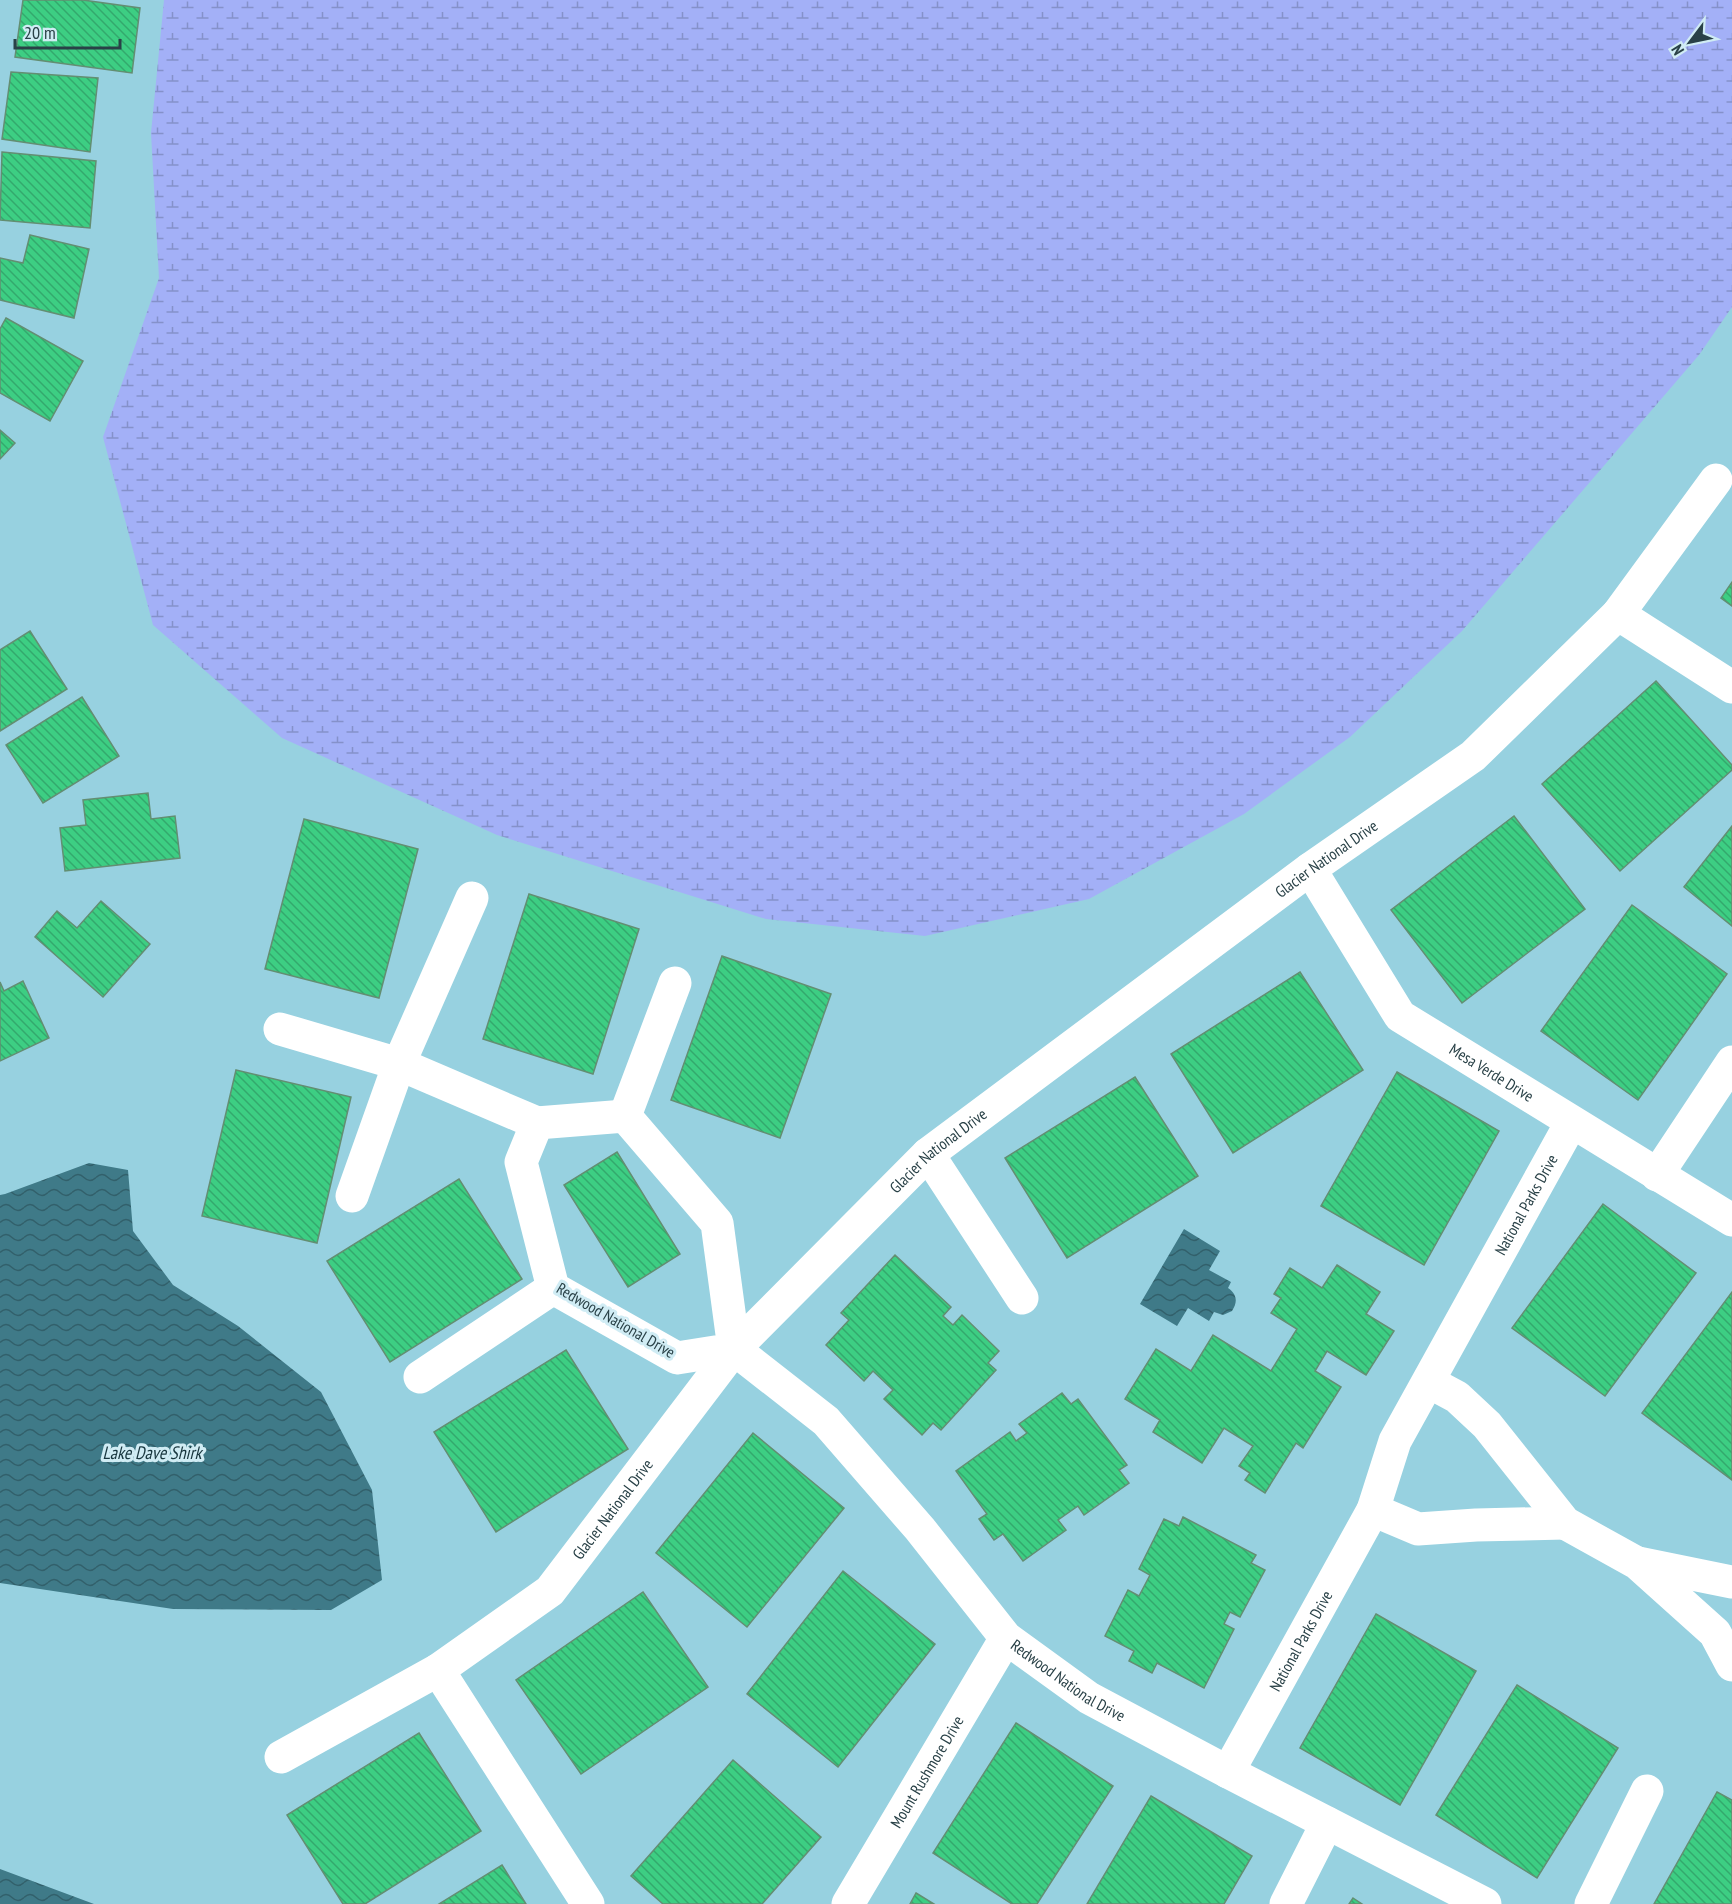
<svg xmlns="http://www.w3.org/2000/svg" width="1732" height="1904" viewBox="0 0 1732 1904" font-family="'PT Sans Narrow',sans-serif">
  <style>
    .wetland { fill: url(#wetland-marsh) }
    .water { fill: url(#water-waves) }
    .building { fill: url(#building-back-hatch); stroke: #638e72; stroke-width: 1.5 }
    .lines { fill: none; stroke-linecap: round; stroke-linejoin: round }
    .minor { stroke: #fff; stroke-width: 33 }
    .labels { text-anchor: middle; stroke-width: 6; stroke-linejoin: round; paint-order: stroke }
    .street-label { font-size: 16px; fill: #294147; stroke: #d0ecf4 }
    .water-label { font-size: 18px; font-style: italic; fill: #18363e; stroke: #d0ecf4 }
  </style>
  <defs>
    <pattern id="wetland-marsh" width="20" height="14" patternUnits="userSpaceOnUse" patternTransform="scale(1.5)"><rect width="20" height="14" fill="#a3b0f7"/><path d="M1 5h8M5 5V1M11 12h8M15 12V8" fill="none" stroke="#8591ca"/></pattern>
    <pattern id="water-waves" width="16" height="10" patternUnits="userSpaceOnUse" patternTransform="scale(1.5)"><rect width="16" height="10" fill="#3f7a88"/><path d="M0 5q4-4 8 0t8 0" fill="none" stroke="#32606b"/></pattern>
    <pattern id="building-back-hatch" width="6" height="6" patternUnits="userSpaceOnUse" patternTransform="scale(1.5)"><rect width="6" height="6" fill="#3dce83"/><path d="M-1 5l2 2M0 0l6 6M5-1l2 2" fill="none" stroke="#33a96d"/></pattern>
  </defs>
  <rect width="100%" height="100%" fill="#97d1e0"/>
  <polygon class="wetland" points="164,0 1732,0 1732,307 1699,355 1462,631 1350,737 1244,814 1089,899 925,936 766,919 497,835 282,738 153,625 103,437 159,278 151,133"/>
  <g class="water">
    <polygon points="89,1163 128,1170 133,1231 173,1285 238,1326 321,1392 372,1490 382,1580 331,1610 173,1609 0,1583 0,1195 5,1194"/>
    <path d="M1184,1229L1220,1251L1209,1270L1231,1282L1228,1288C1237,1294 1238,1302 1232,1311L1223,1315L1214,1312L1209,1321L1188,1308L1177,1326L1140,1304Z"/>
    <polygon points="0,1869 94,1904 0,1904"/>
  </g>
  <g class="building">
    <polygon points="23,0 83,0 140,8 132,73 15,57"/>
    <polygon points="11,72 98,78 90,152 2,139"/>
    <polygon points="2,152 96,161 90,228 0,220"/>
    <polygon points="30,235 89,249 74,318 0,300 0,258 23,263"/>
    <polygon points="6,318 83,361 50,421 0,393 0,329"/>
    <polygon points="0,430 15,443 0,459"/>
    <polygon points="1732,582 1732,606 1721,598"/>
    <polygon points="30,631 67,689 0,731 0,650"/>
    <polygon points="1656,681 1732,765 1732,770 1620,871 1542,784"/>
    <polygon points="82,697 119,756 43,803 6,745"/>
    <polygon points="148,793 151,819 175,816 180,858 65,871 60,828 86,825 83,800"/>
    <polygon points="1514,816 1585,909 1462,1003 1391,910"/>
    <polygon points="304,819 418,849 379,998 265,969"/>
    <polygon points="1732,826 1732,926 1684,887"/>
    <polygon points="529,894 639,929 593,1074 483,1039"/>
    <polygon points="101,901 150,944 103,997 35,937 57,911 77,928"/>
    <polygon points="1632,905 1727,974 1638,1100 1541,1031"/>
    <polygon points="722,956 831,994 780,1138 671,1100"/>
    <polygon points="1300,972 1363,1070 1233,1153 1171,1054"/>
    <polygon points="23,981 49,1038 0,1061 0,982 4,991"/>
    <polygon points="236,1070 351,1097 317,1243 202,1216"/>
    <polygon points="1397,1072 1499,1131 1424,1265 1321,1206"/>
    <polygon points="1135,1077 1198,1176 1067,1258 1005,1158"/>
    <polygon points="617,1152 680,1254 628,1287 564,1185"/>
    <polygon points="459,1179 522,1279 390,1362 327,1261"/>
    <polygon points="1603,1204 1696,1273 1605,1396 1512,1328"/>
    <polygon points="895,1255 951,1307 943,1316 953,1325 962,1315 999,1351 988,1363 996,1370 941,1430 933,1423 922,1435 884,1399 893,1390 873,1371 864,1381 826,1345 849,1320 841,1313"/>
    <polygon points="1337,1265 1380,1292 1366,1314 1394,1331 1366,1375 1327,1351 1315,1371 1341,1387 1303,1448 1296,1443 1265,1493 1245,1480 1250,1473 1239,1466 1253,1446 1224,1428 1202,1463 1153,1432 1160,1420 1125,1399 1156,1349 1191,1371 1213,1335 1271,1371 1297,1329 1271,1313 1281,1298 1274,1294 1290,1268 1322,1288"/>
    <polygon points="1732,1292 1732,1480 1642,1413"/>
    <polygon points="566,1350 628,1449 496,1532 434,1432"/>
    <polygon points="1062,1393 1071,1404 1078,1399 1127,1465 1119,1470 1129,1483 1084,1515 1078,1506 1058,1520 1066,1530 1023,1561 1003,1534 994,1540 979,1519 987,1514 956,1471 1010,1432 1016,1441 1027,1433 1019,1424"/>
    <polygon points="753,1433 844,1508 747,1627 656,1553"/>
    <polygon points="1183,1517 1256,1555 1251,1563 1265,1570 1240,1617 1230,1612 1224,1624 1234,1629 1204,1688 1157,1663 1152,1673 1129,1661 1134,1651 1105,1636 1128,1590 1139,1596 1150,1575 1139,1569 1164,1519 1179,1526"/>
    <polygon points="843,1571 935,1644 838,1767 747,1694"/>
    <polygon points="643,1592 708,1687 581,1774 516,1680"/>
    <polygon points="1376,1614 1476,1671 1400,1805 1300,1748"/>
    <polygon points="1517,1685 1618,1748 1537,1878 1436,1815"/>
    <polygon points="1016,1723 1113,1786 1037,1904 1012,1904 933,1853"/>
    <polygon points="419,1733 481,1831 365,1904 343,1904 287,1815"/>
    <polygon points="733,1760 821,1837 762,1904 663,1904 631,1876"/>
    <polygon points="1717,1792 1732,1800 1732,1904 1654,1904"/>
    <polygon points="1151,1796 1252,1856 1224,1904 1087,1904"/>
    <polygon points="502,1865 526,1904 439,1904"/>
    <polygon points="916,1893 934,1904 910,1904"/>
    <polygon points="1353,1898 1362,1904 1349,1904"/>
  </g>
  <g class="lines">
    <g class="minor">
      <polyline points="1618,614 1716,480"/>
      <path id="s1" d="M1310,869L1400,1016L1732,1220"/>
      <polyline points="280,1029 399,1064 537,1123"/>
      <polyline points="625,1116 675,983"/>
      <polyline points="928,1154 1022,1298"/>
      <polyline points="1657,1175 1732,1062"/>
      <polyline points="352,1196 399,1064 472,898"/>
      <path id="s2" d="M734,1349L677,1358L553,1288L521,1162L537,1123L625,1116L717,1223L734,1349L826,1421L920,1529L1006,1638L1089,1698L1228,1772L1485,1904"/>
      <polyline points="420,1377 553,1288"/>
      <polyline points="1429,1382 1457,1397 1487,1425 1565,1523 1637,1563 1715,1633 1732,1665"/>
      <polyline points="1373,1510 1418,1529 1476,1525 1565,1523"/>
      <polyline points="1638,1563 1732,1582"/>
      <polyline points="281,1757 438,1670"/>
      <path id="s3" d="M1228,1772L1373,1510L1395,1441L1571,1123"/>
      <path id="s4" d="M588,1904L438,1670L550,1591L734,1349L928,1154L1310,869L1473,756L1618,614L1732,687"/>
      <path id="s5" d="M848,1904L1006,1638"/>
      <polyline points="1286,1904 1327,1823"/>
      <polyline points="1591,1904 1647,1791"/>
    </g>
  </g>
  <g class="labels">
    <g class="street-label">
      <text dy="6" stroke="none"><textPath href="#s4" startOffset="1490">Glacier National Drive</textPath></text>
      <text dy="6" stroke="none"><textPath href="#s1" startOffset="280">Mesa Verde Drive</textPath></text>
      <text dy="6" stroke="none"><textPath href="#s4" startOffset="1004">Glacier National Drive</textPath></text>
      <text dy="6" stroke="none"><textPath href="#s3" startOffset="642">National Parks Drive</textPath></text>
      <text transform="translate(616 1320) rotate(30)" y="6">Redwood National Drive</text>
      <text dy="6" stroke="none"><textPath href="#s4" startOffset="518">Glacier National Drive</textPath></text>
      <text dy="6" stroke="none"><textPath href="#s3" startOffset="150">National Parks Drive</textPath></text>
      <text dy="6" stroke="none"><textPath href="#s2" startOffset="1203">Redwood National Drive</textPath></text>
      <text dy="6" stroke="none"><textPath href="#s5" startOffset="154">Mount Rushmore Drive</textPath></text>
    </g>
    <g class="water-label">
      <text x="152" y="1459">Lake Dave Shirk</text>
    </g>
  </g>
  <g transform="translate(1690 42) rotate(238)" stroke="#d0ecf4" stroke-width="4.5" paint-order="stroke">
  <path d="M0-4.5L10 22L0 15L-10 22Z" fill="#294147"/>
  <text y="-9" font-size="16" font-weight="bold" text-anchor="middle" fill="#294147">N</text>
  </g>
  <path d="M15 39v9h105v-9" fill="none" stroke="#294147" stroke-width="3"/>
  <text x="24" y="39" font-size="18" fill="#294147" stroke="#d0ecf4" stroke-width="4.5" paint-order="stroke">20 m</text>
</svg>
